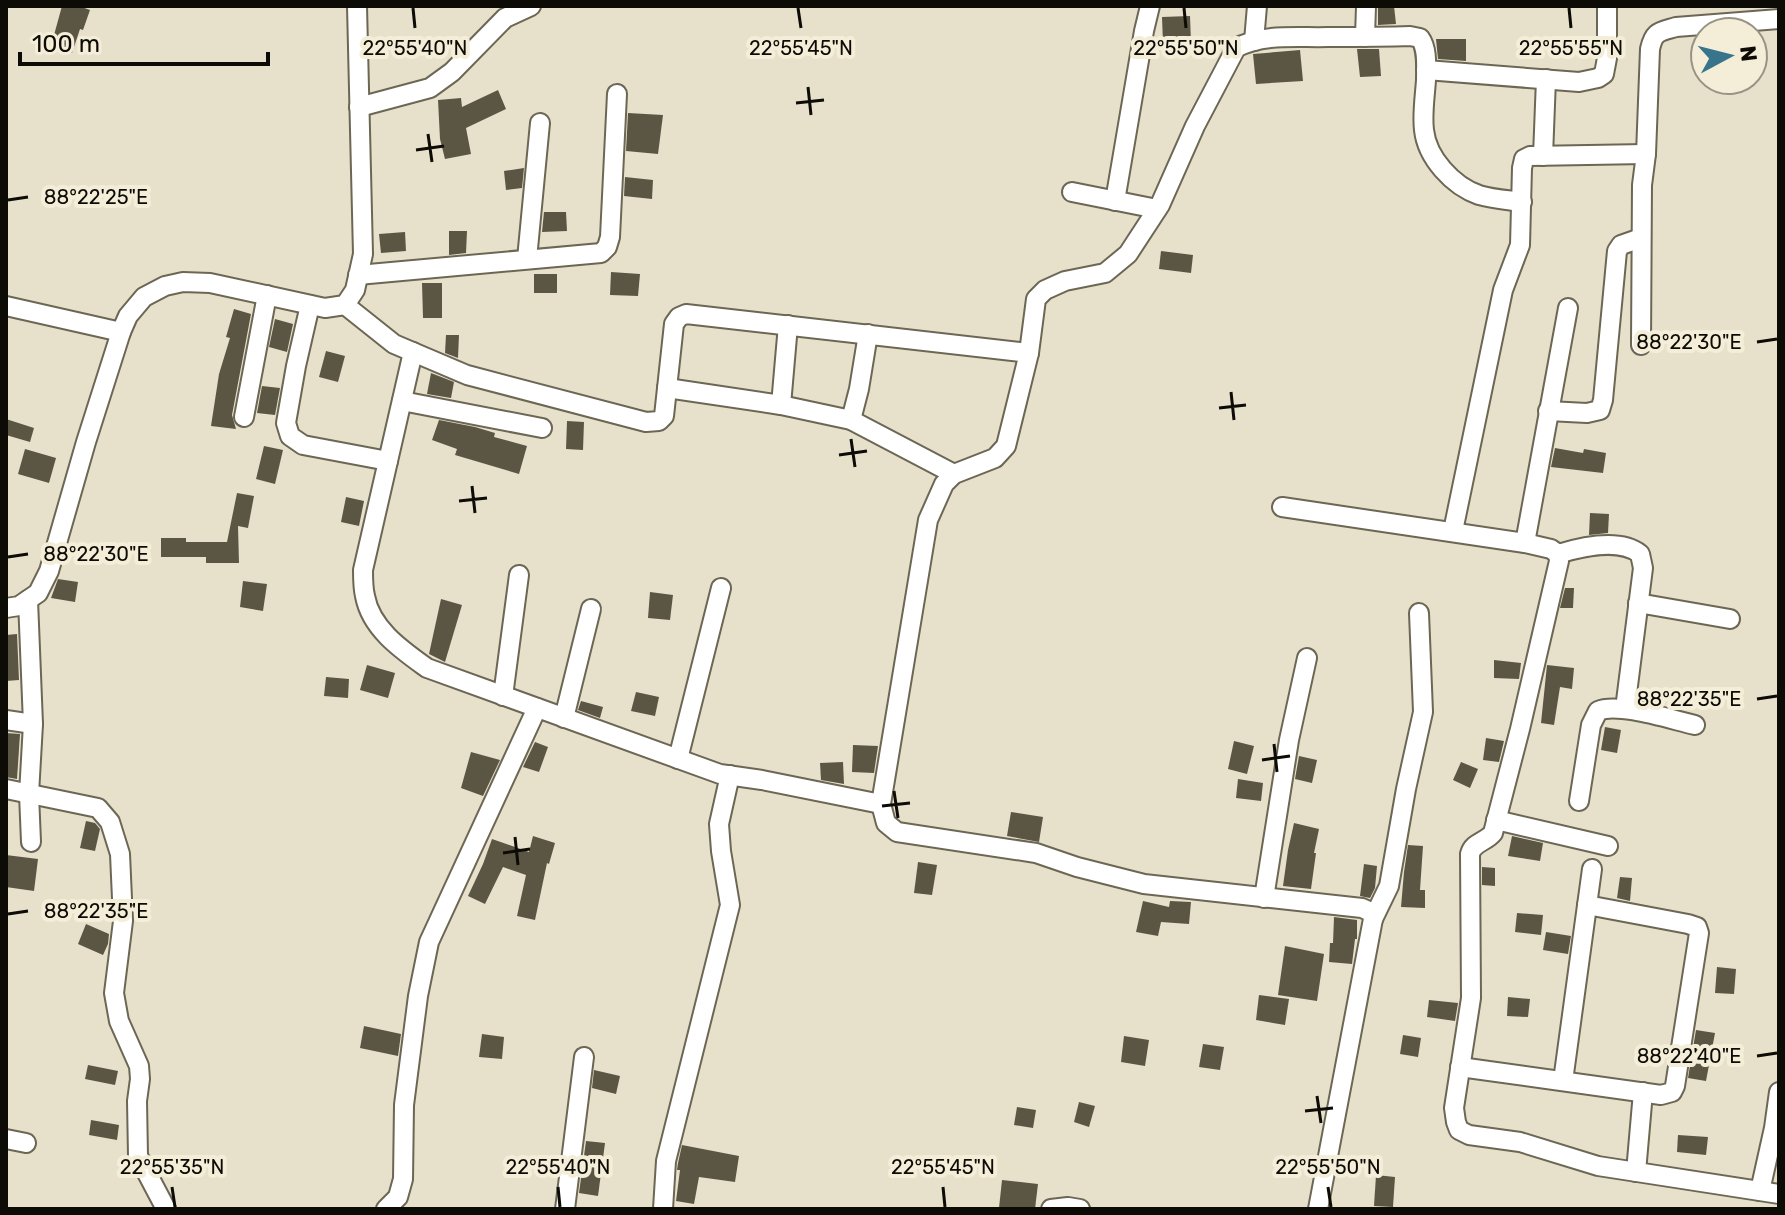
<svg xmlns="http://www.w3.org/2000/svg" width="1785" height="1215" viewBox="0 0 1785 1215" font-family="Rubik,sans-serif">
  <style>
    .building { fill: #5b5644 }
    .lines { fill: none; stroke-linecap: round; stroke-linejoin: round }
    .street-casing { stroke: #6c6654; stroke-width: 22 }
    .street { stroke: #fff; stroke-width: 18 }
    .ticks { fill: none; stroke: #0d0b05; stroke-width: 3 }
    .ticks-label { font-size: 20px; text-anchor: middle; fill: #0d0b05; stroke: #f4eed9; stroke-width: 8; stroke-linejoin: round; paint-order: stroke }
  </style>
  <rect width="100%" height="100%" fill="#e7e1cc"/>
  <g class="building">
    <polygon points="62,6 79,6 90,10 83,30 80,29 72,53 51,46"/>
    <polygon points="1378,6 1394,6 1396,24 1378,25"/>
    <polygon points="1190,16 1191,43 1163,44 1162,17"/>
    <polygon points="1436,39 1466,39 1466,61 1438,59"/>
    <polygon points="1357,49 1379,49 1381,76 1360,77"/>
    <polygon points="1300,50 1303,81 1256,84 1253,54"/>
    <polygon points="498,90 506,109 466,128 471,154 445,159 440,139 438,100 461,98 462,107"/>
    <polygon points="628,113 663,115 658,154 626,151"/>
    <polygon points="524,168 522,188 506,190 504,171"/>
    <polygon points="625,177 653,180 652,199 624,196"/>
    <polygon points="544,212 566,212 567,231 542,232"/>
    <polygon points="449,231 467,231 466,253 449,255"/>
    <polygon points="405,232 406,251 381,253 379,234"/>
    <polygon points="1161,251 1193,255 1191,273 1159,269"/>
    <polygon points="611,272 640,274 638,296 610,295"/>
    <rect x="534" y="274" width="23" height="19"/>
    <polygon points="422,283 442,283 442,318 423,318"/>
    <polygon points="234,309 251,314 232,415 236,429 211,426 219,374 230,338 226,337"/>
    <polygon points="275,319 293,324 287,352 269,347"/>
    <polygon points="446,335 459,335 458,358 445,353"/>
    <polygon points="326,351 345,356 338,382 319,377"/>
    <polygon points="431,373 454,382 451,398 427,394"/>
    <polygon points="262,386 280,388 275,415 257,413"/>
    <polygon points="6,419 34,428 30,442 6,435"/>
    <polygon points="439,420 475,427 495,433 494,437 527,446 519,474 455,455 457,449 432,440"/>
    <polygon points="567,421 584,422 583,450 566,449"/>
    <polygon points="264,446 283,450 275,484 256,479"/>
    <polygon points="1555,448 1583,453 1584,449 1606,453 1603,473 1551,467"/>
    <polygon points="25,449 56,458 49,483 18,474"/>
    <polygon points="237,493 254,496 248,528 238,526 239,563 206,563 206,557 161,557 161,538 186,538 186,542 227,542"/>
    <polygon points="346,497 364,501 359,526 341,522"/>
    <polygon points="1590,513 1609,514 1608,533 1589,535"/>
    <polygon points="58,579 78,582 75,602 51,598"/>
    <polygon points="243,581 267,584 263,611 240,607"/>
    <polygon points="1565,588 1574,588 1573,608 1560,608"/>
    <polygon points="650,592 673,595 670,620 648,618"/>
    <polygon points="441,599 462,605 445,662 429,654"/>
    <polygon points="17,634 19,680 6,681 6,635"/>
    <polygon points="1494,660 1521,663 1519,679 1494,678"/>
    <polygon points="367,665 395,673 388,698 360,690"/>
    <polygon points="1547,665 1574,668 1572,689 1560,687 1554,725 1541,723"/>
    <polygon points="326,677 349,679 348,698 324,696"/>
    <polygon points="636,692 659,697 655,716 631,711"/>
    <polygon points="581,701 603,707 600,718 578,710"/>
    <polygon points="1605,727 1621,730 1617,753 1601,750"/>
    <polygon points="6,733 20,734 17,779 6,777"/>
    <polygon points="1486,738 1504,741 1499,762 1483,760"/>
    <polygon points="1234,741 1254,746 1247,774 1228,769"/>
    <polygon points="535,742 548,747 539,772 523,767"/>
    <polygon points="853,745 878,746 874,773 852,772"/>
    <polygon points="471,752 500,760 483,796 461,788"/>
    <polygon points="1299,756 1317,760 1312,783 1295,779"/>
    <polygon points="843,762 844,784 821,780 820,763"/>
    <polygon points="1461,762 1478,769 1470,788 1453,780"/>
    <polygon points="1238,779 1263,783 1261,801 1236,798"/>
    <polygon points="1011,812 1043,817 1039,842 1007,836"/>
    <polygon points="86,821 95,823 100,829 95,851 80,848"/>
    <polygon points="1294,823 1319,829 1314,853 1316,853 1311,889 1283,886 1288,850"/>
    <polygon points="533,836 555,843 549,864 547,863 535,920 517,916 526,875 503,867 485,904 468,896 483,864 492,839 529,852"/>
    <polygon points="1512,836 1543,843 1540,861 1508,856"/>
    <polygon points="1408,845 1423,846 1420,890 1425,890 1425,908 1401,907 1404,872"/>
    <polygon points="6,855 38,859 34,891 6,887"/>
    <polygon points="918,862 937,865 932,895 914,893"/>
    <polygon points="1364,864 1377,866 1375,888 1370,898 1360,896"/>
    <polygon points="1482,867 1495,868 1495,886 1482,885"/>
    <polygon points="1620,877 1632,878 1630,901 1617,898"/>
    <polygon points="1143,901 1169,907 1170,901 1191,902 1189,924 1161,922 1158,936 1136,932"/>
    <polygon points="1517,913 1543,915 1541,935 1515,932"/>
    <polygon points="1334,917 1357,920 1357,939 1355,939 1352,964 1329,962 1330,943 1333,943"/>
    <polygon points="86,924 109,934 108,944 103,955 78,944"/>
    <polygon points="1546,932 1571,936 1568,954 1543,950"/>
    <polygon points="1285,946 1324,954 1317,1001 1278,995"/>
    <polygon points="1717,967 1736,969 1734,994 1715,993"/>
    <polygon points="1259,995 1289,999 1285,1025 1256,1020"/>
    <polygon points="1508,997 1530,999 1528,1017 1507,1016"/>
    <polygon points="1429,1000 1458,1003 1455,1021 1427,1017"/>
    <polygon points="364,1026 401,1034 398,1056 360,1048"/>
    <polygon points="1696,1030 1715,1033 1706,1081 1688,1078"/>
    <polygon points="482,1034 504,1037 502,1059 479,1057"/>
    <polygon points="1403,1035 1421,1038 1418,1057 1400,1054"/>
    <polygon points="1124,1036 1149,1040 1145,1066 1121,1062"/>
    <polygon points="1203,1044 1224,1047 1220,1070 1199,1067"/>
    <polygon points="88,1065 118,1071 115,1085 85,1079"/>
    <polygon points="594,1070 620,1076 616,1094 592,1088"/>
    <polygon points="1079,1102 1095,1106 1089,1127 1074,1122"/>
    <polygon points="1017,1107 1036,1110 1033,1128 1014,1125"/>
    <polygon points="91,1120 119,1125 117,1140 89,1135"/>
    <polygon points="1678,1135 1708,1137 1706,1155 1677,1152"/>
    <polygon points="586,1141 605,1143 598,1196 579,1193"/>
    <polygon points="682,1145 739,1156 735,1182 699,1177 694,1204 676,1201 680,1170 677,1170 678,1163"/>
    <polygon points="1376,1175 1395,1177 1393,1207 1374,1206"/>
    <polygon points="1002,1180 1038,1184 1035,1209 999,1208"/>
  </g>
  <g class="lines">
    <g class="street-casing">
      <g id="street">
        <polyline points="1365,37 1366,6"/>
        <polyline points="1254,41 1257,6"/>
        <polyline points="1426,70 1579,82 1598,78 1604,74 1607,58 1607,6"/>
        <polyline points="359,107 430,88 452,72 505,18 531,6"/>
        <polyline points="1543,156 1546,79"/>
        <polyline points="1072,192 1157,209"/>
        <polyline points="1115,201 1144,31 1150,6"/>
        <polyline points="527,259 540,123"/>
        <polyline points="358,275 601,253 607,247 610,237 617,94"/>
        <polyline points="310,305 296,366 286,423 290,436 303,445 388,461"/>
        <polyline points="345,305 394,344 467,375 646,422 659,421 664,416 674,324 679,317 686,314 1029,353"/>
        <polyline points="6,306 121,332"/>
        <path d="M1641,345L1642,185L1646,154L1650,49C1654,31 1659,32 1676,27L1779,19"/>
        <path d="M413,352L363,570C363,579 363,588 365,596C371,629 402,650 427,668L720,774L762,780L881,804"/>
        <polyline points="667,388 781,405 851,420 954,474"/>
        <polyline points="402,401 542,428"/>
        <polyline points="781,405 788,325"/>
        <polyline points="1548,411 1587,413 1600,410 1603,400 1617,251 1621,245 1641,238"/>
        <polyline points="244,417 267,295"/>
        <polyline points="851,420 859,389 868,334"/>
        <path d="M1282,507L1525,543L1551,549L1558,554L1559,561L1520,729L1493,833C1486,842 1473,842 1470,854L1471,998L1454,1108L1456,1122L1459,1130L1469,1135L1520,1142L1598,1166L1779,1194"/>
        <polyline points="1453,531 1503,290 1520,245 1522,168 1524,159 1530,156 1646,154"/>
        <polyline points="1525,543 1568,308"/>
        <path d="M1558,554C1581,547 1620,538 1640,554L1643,568L1625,709"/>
        <polyline points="28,600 33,724 29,794 31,842"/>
        <polyline points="1638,603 1730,619"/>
        <polyline points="6,608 19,606 38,593 49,571 86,442 121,332 128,316 144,297 165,286 183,282 210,283 325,308 345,305 355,290 363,254 357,6"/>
        <polyline points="503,696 519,575"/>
        <polyline points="564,718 591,609"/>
        <polyline points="6,720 33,724"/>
        <polyline points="678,759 721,588"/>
        <polyline points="6,789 98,808 110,822 120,854 123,921 114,993 119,1021 139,1066 140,1079 137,1101 138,1156 166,1209"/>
        <path d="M1579,801L1591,725L1598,711C1618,702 1672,720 1695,725"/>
        <polyline points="1496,820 1608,846"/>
        <polyline points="1264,898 1289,740 1307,658"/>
        <polyline points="1373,919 1389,886 1406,789 1423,712 1419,613"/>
        <polyline points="1460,1067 1661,1095 1672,1092 1675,1086 1699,933 1697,927 1688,924 1587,905"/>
        <polyline points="1563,1081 1592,869"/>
        <polyline points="6,1139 26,1143"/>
        <polyline points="1636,1172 1643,1092"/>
        <polyline points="1760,1191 1774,1128 1779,1092"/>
        <polyline points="386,1209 398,1197 403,1179 404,1105 418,996 429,942 537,708"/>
        <polyline points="565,1209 584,1057"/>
        <polyline points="663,1209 666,1161 730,905 721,851 719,824 730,775"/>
        <polyline points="1051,1209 1068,1207 1080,1209"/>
        <path d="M1318,1209L1373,919L1371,912L1362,908L1144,884L1077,867L1036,853L897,832L886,823L881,804L928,520L944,484L954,474L995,458L1006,446L1029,353L1036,299L1045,290L1065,281L1105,273L1128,254L1160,205L1195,126L1236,48C1263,33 1299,38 1328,37C1356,37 1383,37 1410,36L1420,38C1428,49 1426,67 1426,80C1425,96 1422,114 1424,130C1427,158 1453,186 1479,195C1492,199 1508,200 1522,202"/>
      </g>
    </g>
    <use href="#street" class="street"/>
  </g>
  <path class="ticks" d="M413,8L415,28M798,8L801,28M1184,8L1186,28M1569,8L1571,28M808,87L811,115M796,103L824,100M428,134L432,162M416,150L444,146M8,200L28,197M1757,342L1777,339M1231,392L1234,420M1219,408L1246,405M851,439L855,467M839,455L867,451M472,486L475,513M459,501L487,498M8,557L28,554M1757,699L1777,696M1274,744L1277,772M1262,760L1290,756M894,791L898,818M882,806L910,803M515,837L518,865M503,853L530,849M8,914L28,911M1757,1056L1777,1053M1317,1096L1321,1123M1305,1111L1333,1108M172,1187L175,1207M558,1187L560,1207M943,1187L945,1207M1328,1187L1331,1207"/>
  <g class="ticks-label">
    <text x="415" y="55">22°55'40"N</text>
    <text x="801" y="55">22°55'45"N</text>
    <text x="1186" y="55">22°55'50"N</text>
    <text x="1571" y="55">22°55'55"N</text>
    <text x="96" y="204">88°22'25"E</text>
    <text x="1689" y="349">88°22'30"E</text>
    <text x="96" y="561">88°22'30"E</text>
    <text x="1689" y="706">88°22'35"E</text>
    <text x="96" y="918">88°22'35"E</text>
    <text x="1689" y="1063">88°22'40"E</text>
    <text x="172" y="1174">22°55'35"N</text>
    <text x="558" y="1174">22°55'40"N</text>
    <text x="943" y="1174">22°55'45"N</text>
    <text x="1328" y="1174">22°55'50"N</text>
  </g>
  <rect width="1785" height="1215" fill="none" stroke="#0d0b05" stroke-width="16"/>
  <g transform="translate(1729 56) rotate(83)"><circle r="38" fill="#f4eed9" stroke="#989384" stroke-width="2"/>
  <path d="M0-6L14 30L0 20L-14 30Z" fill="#38758c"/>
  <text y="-12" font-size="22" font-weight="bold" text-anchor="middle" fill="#0d0b05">N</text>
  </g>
  <path d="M20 52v12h248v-12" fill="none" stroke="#0d0b05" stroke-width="4"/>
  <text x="32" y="52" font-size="24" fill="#0d0b05" stroke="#f4eed9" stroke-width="6" paint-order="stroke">100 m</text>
</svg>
